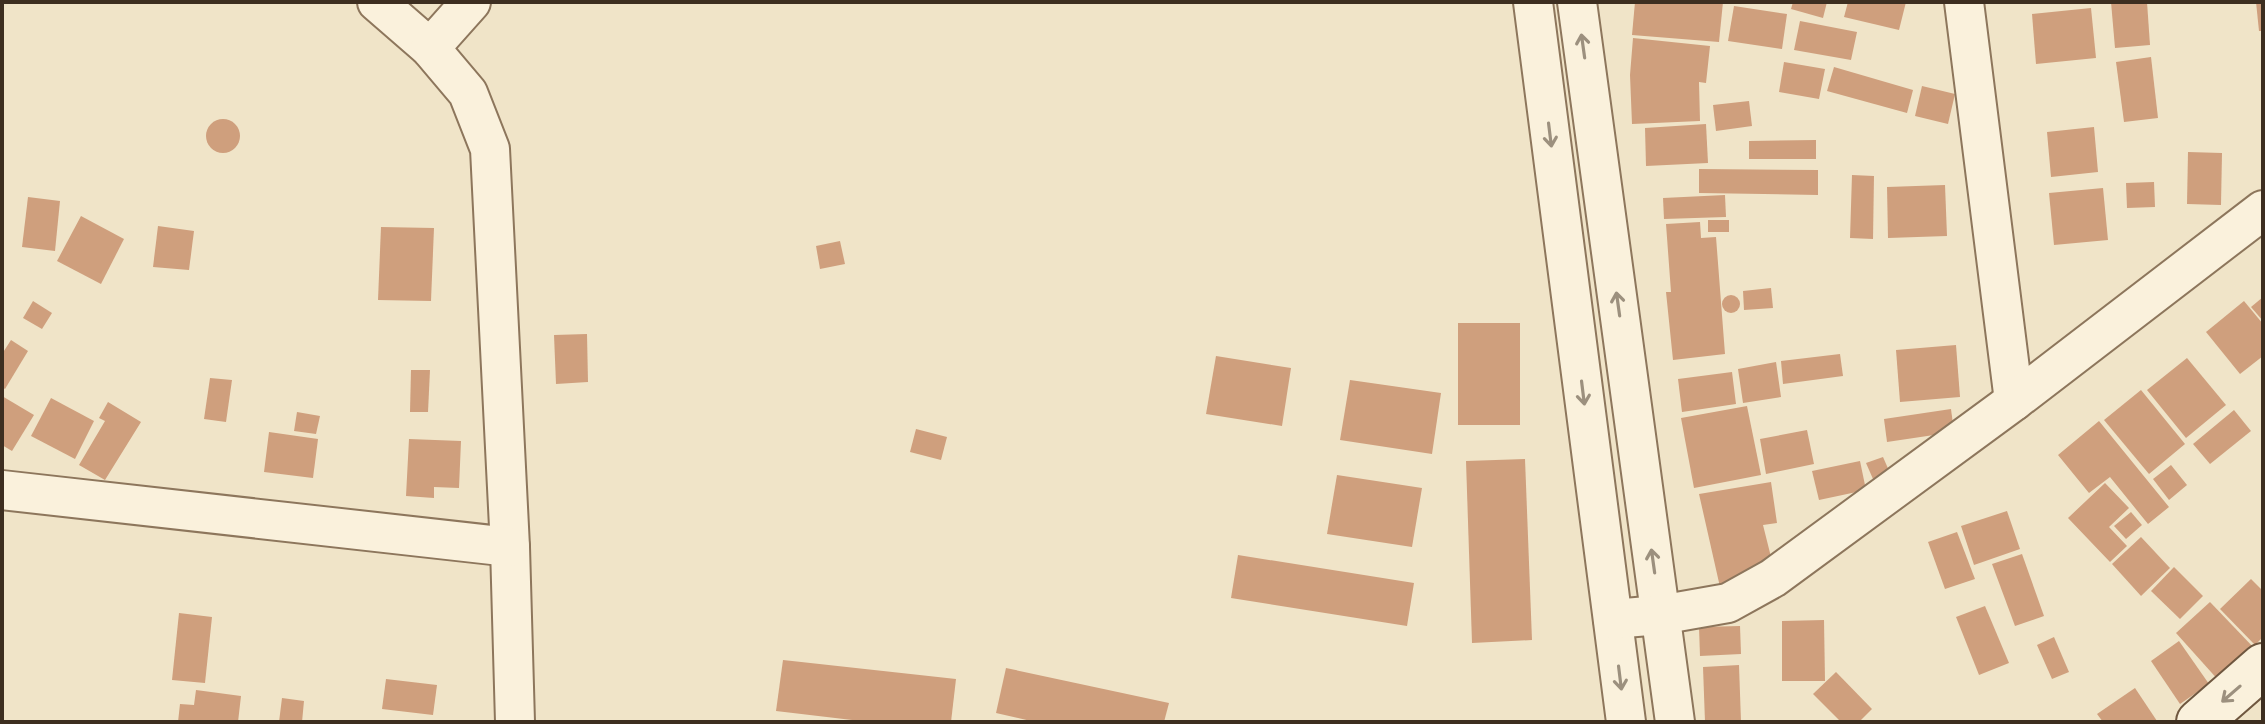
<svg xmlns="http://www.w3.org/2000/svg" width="2265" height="724" viewBox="0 0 2265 724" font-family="Spectral,serif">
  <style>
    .building { fill: #cf9f7d }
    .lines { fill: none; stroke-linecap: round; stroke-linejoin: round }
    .street-casing { stroke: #8d765c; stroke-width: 42 }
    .secondary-casing { stroke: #6f573f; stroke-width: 48 }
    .street { stroke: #faf1dc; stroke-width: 38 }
    .secondary { stroke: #faf1dc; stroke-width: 44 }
    .oneway { stroke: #9c907e }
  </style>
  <rect width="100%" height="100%" fill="#f0e4c8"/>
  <g class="building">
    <polygon points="1635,2 1723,2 1719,42 1632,35"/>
    <polygon points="1793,2 1827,2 1823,18 1791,9"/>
    <polygon points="1848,2 1906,2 1899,30 1844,17"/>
    <polygon points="2111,2 2147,2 2150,45 2115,48"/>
    <polygon points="2256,2 2263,2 2263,31 2259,31"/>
    <polygon points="1734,6 1787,14 1782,49 1728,41"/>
    <polygon points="2091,8 2096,58 2036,64 2032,14"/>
    <polygon points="1800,21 1857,32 1851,60 1794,50"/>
    <polygon points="1633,38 1710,46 1706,83 1699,82 1700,121 1632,124 1630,75"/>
    <polygon points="2151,57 2158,118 2124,122 2116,62"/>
    <polygon points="1784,62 1825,69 1819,99 1779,92"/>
    <polygon points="1834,67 1913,90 1907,113 1827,91"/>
    <polygon points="1922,86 1955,94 1948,124 1915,116"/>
    <polygon points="1749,101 1752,126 1716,131 1713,105"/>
    <circle cx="223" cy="136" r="17"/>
    <polygon points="1706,124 1708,163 1646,166 1645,128"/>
    <polygon points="2094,127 2098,172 2051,177 2047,132"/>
    <polygon points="1816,140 1816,159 1749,159 1749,141"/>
    <polygon points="2188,152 2222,153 2221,205 2187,204"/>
    <polygon points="1699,169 1818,170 1818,195 1699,193"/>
    <polygon points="1852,175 1874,176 1873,239 1850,238"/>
    <polygon points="2154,182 2155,207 2127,208 2126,183"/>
    <polygon points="1945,185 1947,236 1888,238 1887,187"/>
    <polygon points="2103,188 2108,240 2054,245 2049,193"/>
    <polygon points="1725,195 1726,217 1664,219 1663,198"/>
    <polygon points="28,197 60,201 55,251 22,247"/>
    <polygon points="81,216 124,239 101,284 57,261"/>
    <rect x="1708" y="220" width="21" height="12"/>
    <polygon points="1700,222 1701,238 1716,237 1725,354 1673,360 1666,292 1671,292 1666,224"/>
    <polygon points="158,226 194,231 189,270 153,267"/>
    <polygon points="381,227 434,228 431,301 378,300"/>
    <polygon points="840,241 845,264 820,269 816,246"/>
    <polygon points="1771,288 1773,308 1744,310 1743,291"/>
    <circle cx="1731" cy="304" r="9"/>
    <polygon points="2263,297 2263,321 2251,307"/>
    <polygon points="33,301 52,313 42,329 23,318"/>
    <polygon points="2244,301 2263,324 2263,356 2240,374 2206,332"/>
    <rect x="1458" y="323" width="62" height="102"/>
    <polygon points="587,334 588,382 556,384 554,335"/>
    <polygon points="11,340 28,351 5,389 2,387 2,354"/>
    <polygon points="1956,345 1960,397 1900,402 1896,350"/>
    <polygon points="1840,354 1843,376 1783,384 1781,361"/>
    <polygon points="1216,356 1291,368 1282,426 1206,414"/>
    <polygon points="2187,358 2226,405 2186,438 2147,390"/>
    <polygon points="1776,362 1781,397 1743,403 1738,369"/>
    <polygon points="411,370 430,370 428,412 410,412"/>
    <polygon points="1732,372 1736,404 1682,412 1678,379"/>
    <polygon points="210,378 232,380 226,422 204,419"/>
    <polygon points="1350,380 1441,393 1432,454 1340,440"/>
    <polygon points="2141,390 2185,444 2149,474 2104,420"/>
    <polygon points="2,396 34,415 12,451 2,445"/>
    <polygon points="51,398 94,421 75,459 31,436"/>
    <polygon points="108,402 141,422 105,480 79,465 105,421 99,418"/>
    <polygon points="1747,406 1761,475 1694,488 1681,418"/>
    <polygon points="1951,409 1954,432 1887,442 1884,419"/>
    <polygon points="2234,410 2251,431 2210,464 2193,444"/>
    <polygon points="297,412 320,416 316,434 294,431"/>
    <polygon points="2099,421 2169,507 2148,524 2110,477 2089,493 2058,455"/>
    <polygon points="916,429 947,437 941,460 910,452"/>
    <polygon points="1807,430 1814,464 1766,474 1760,439"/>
    <polygon points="269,432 318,439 313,478 264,472"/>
    <polygon points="409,439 461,441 459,488 434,487 434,498 406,496"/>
    <polygon points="1883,457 1890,473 1873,479 1866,463"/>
    <polygon points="1525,459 1532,640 1472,643 1466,461"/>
    <polygon points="1860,461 1866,490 1819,500 1812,471"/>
    <polygon points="2171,465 2187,485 2169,500 2153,479"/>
    <polygon points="1337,475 1422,488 1412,547 1327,534"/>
    <polygon points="1771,482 1777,523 1763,525 1771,557 1720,587 1699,494"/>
    <polygon points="2105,483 2129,508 2109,527 2127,546 2110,562 2068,518"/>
    <polygon points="2007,511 2020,549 1974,565 1961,526"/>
    <polygon points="2131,512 2142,525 2126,539 2114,526"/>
    <polygon points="1957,532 1975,579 1945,589 1928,542"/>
    <polygon points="2141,537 2170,568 2141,596 2112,564"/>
    <polygon points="2022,554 2044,616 2015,626 1992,564"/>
    <polygon points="1238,555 1414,583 1407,626 1231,598"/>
    <polygon points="2174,567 2203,596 2180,619 2151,591"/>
    <polygon points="2251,579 2263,591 2263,637 2255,645 2220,609"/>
    <polygon points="2210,602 2255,649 2220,682 2176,633"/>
    <polygon points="1985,606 2009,663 1979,675 1956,617"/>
    <polygon points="179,613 212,617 205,683 172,680"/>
    <polygon points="1824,620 1825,681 1782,681 1782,621"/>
    <polygon points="1740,626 1741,654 1700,656 1699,627"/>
    <polygon points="2054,637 2069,672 2052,679 2037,645"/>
    <polygon points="2179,641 2209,684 2180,704 2151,661"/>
    <polygon points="783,660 956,679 951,722 869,722 776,711"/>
    <polygon points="1739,665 1741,722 1705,722 1703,667"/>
    <polygon points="1006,668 1169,703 1164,722 1035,722 996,713"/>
    <polygon points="1836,672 1872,709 1859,722 1841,722 1813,694"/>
    <polygon points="386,679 437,685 433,715 382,709"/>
    <polygon points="2135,688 2157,721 2103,722 2097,714"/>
    <polygon points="196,690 241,696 238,722 178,722 180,704 194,705"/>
    <polygon points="282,698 304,701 302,722 279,722"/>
  </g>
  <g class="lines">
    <g class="street-casing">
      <g id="street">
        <polyline points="377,2 430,48 468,93 490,149 510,547 515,722"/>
        <polyline points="1533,2 1626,722"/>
        <polyline points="1577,2 1675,722"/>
        <polyline points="1964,2 2014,401"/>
        <polyline points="430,48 471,2"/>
        <polyline points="2,490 510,547"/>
        <polyline points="1613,619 1660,615 1728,603 1773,578 2014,401 2263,210"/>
      </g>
    </g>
    <g class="secondary-casing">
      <polyline id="secondary" points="2199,722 2263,666"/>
    </g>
    <use href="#street" class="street"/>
    <use href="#secondary" class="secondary"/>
  </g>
  <defs><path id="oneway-shaft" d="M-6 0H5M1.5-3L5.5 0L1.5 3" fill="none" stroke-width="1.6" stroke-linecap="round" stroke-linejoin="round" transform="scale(2)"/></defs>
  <g class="oneway">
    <use href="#oneway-shaft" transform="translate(1583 46) rotate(-98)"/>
    <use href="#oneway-shaft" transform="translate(1550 135) rotate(83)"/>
    <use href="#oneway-shaft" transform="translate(1618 304) rotate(-98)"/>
    <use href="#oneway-shaft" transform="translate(1583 393) rotate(83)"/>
    <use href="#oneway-shaft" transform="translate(1653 561) rotate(-98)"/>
    <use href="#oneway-shaft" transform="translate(1620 678) rotate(83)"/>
    <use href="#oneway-shaft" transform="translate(2231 694) rotate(139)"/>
  </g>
  <rect width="2265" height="724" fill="none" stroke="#3d2e20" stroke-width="8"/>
</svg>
